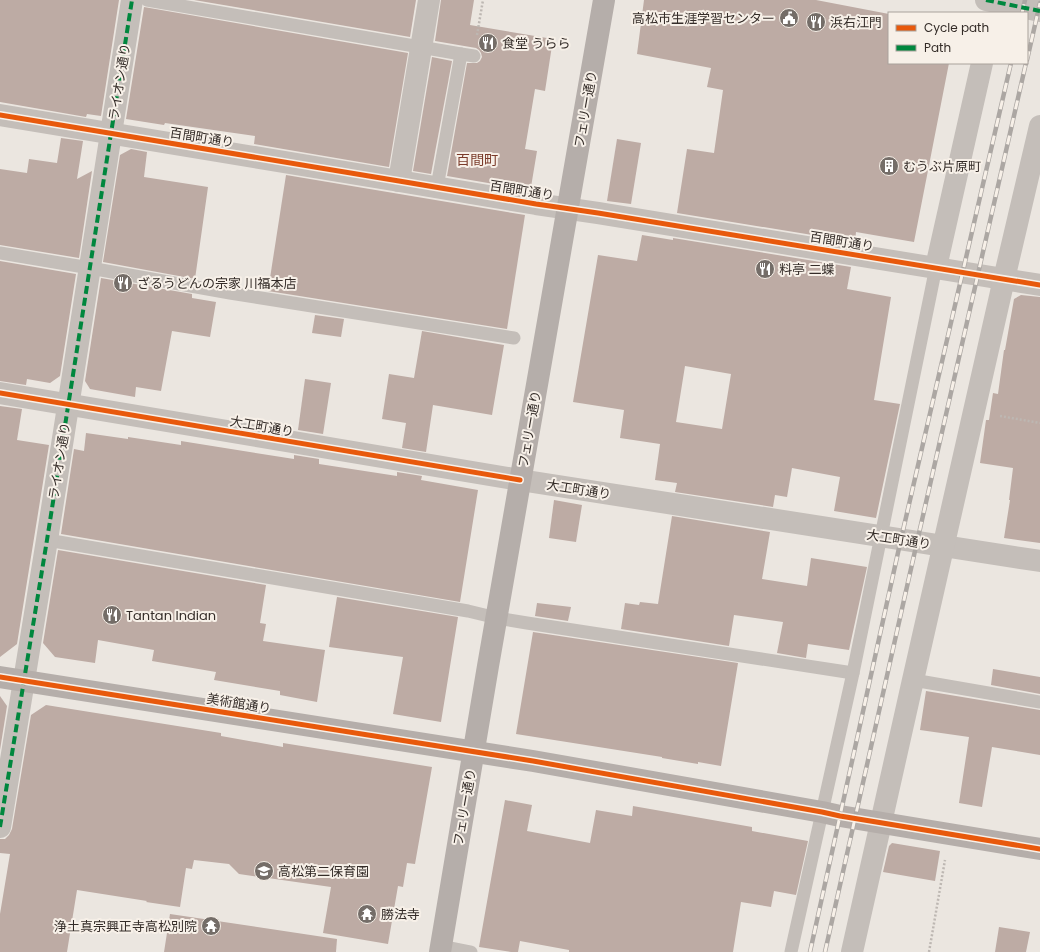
<svg xmlns="http://www.w3.org/2000/svg" width="1040" height="952" viewBox="0 0 1040 952" font-family="Poppins,'Noto Sans JP',sans-serif">
  <style>
    .building { fill: #bdaba4; fill-rule: evenodd }
    .lines { fill: none; stroke-linecap: round; stroke-linejoin: round }
    .path { stroke: #bdb7b2; stroke-width: 2.5; stroke-dasharray: 2 2; stroke-linecap: butt }
    .lane { stroke: #c4beb9; stroke-width: 13 }
    .street { stroke: #c4beb9; stroke-width: 22 }
    .secondary { stroke: #b5aeaa; stroke-width: 22 }
    .rail-casing { stroke: #aca7a3; stroke-width: 4.5 }
    .rail { stroke: #f7f0e8; stroke-width: 3; stroke-dasharray: 9; stroke-linecap: butt }
    .quiet { stroke: #00873e; stroke-width: 4; stroke-dasharray: 8 4; stroke-linecap: butt }
    .cycleway-casing { stroke: #f7f0e8; stroke-width: 8 }
    .cycleway { stroke: #e8590c; stroke-width: 5 }
    .labels { text-anchor: middle; stroke-width: 4; stroke-linejoin: round; paint-order: stroke }
    .poi-label { font-size: 13px; fill: #342c28; stroke: #f7f0e8; text-anchor: start }
    .street-label { font-size: 13px; fill: #342c28; stroke: #f7f0e8 }
    .neighbourhood-label { font-size: 14px; fill: #7b3b2a; stroke: #f7f0e8 }
  </style>
  <rect width="100%" height="100%" fill="#ebe6e0"/>
  <g class="building">
    <polygon points="0,0 119,0 101,116 87,114 86,117 0,102"/>
    <polygon points="194,0 416,0 410,37"/>
    <polygon points="441,0 474,0 470,25 553,39 545,91 535,89 525,149 537,151 531,187 530,187 529,190 447,176 467,63 477,63 480,61 482,57 481,53 479,50 476,48 435,41"/>
    <polygon points="644,0 816,0 889,14 889,63 949,63 914,242 856,232 855,242 677,213 687,149 714,153 723,90 707,87 711,68 637,54"/>
    <polygon points="144,7 408,53 389,167 254,144 255,136 165,123 164,125 126,119"/>
    <polygon points="432,57 452,61 431,174 413,171"/>
    <polygon points="61,138 83,141 77,179 92,171 79,258 0,245 0,169 27,173 29,159 57,163"/>
    <polygon points="617,139 641,143 631,204 607,201"/>
    <polygon points="131,149 147,152 144,177 208,187 195,279 103,262 120,155"/>
    <polygon points="286,175 525,215 507,329 268,291"/>
    <path d="M642,235L673,240V238L851,267L847,289L891,297L874,400L900,404L876,518L834,511L840,477L792,468L787,497L775,495L773,507L675,492L677,483L655,480L660,444L620,438L624,410L573,402L598,255L637,261ZM685,366L731,374L722,429L676,422Z"/>
    <polygon points="0,261 76,274 60,376 50,383 27,379 26,385 0,381"/>
    <polygon points="101,278 192,294 192,298 216,302 210,337 172,331 161,391 136,387 135,397 90,389 85,381"/>
    <polygon points="1021,295 1040,297 1040,543 1004,538 1010,500 1009,500 1013,468 980,463 986,420 989,420 993,393 998,394 1004,350 1005,350 1014,299"/>
    <polygon points="315,315 344,319 341,337 312,333"/>
    <polygon points="422,331 504,345 492,415 433,405 426,452 402,448 406,423 382,419 389,374 414,378"/>
    <polygon points="305,379 331,383 323,434 298,430"/>
    <polygon points="0,406 22,409 17,440 49,445 17,644 0,657"/>
    <polygon points="86,433 128,439 128,437 181,445 181,441 294,459 294,455 319,459 319,464 397,476 397,472 422,476 421,480 478,490 460,602 61,534 74,449 84,451"/>
    <polygon points="554,500 582,505 576,542 549,538"/>
    <polygon points="672,516 770,532 762,579 807,586 811,558 867,567 849,650 808,644 806,658 777,653 783,622 734,615 729,646 621,629 625,603 639,605 640,602 658,604"/>
    <polygon points="58,550 266,585 260,623 266,624 263,641 325,650 317,702 280,695 280,691 214,680 216,672 152,661 154,650 98,640 95,663 55,657 43,643"/>
    <polygon points="337,597 458,617 441,722 393,714 403,657 329,647"/>
    <polygon points="537,603 571,607 568,621 535,616"/>
    <polygon points="533,632 738,663 721,766 698,762 698,764 662,758 662,757 516,734"/>
    <polygon points="993,669 1040,677 1040,694 991,685"/>
    <polygon points="926,691 1040,710 1040,755 992,747 982,807 959,803 969,737 920,730"/>
    <polygon points="0,696 7,706 0,750"/>
    <polygon points="46,705 221,733 221,736 283,747 283,743 432,767 415,864 407,863 403,887 398,886 388,944 323,933 331,887 239,874 229,864 194,860 192,869 186,868 180,907 146,902 147,901 77,890 67,952 0,952 0,914 10,854 0,853 0,839 5,839 9,835 12,829 31,715"/>
    <polygon points="505,800 532,805 527,831 590,843 596,810 632,816 633,806 752,827 752,831 808,841 796,895 774,891 771,907 741,902 733,952 569,952 569,950 520,941 518,952 511,952 479,947"/>
    <polygon points="892,843 940,851 935,881 883,872 889,846"/>
    <polygon points="170,914 337,939 336,952 164,952"/>
    <polygon points="999,927 1030,932 1026,952 995,952"/>
  </g>
  <g class="lines">
    <g class="path">
      <polyline points="477,35 483,0"/>
      <polyline points="1000,416 1040,423"/>
      <polyline points="929,952 945,860"/>
    </g>
    <g class="lane">
      <polyline points="147,0 461,54"/>
      <polyline points="437,187 461,54 474,56"/>
      <polyline points="0,253 90,268 230,293 514,338"/>
      <polyline points="47,540 468,611 497,618 527,623 853,673"/>
      <polyline points="913,680 1040,702"/>
      <polyline points="441,946 471,952"/>
      <polyline points="791,952 853,673 936,267"/>
    </g>
    <g class="street">
      <polyline points="986,0 1040,11"/>
      <polyline points="0,115 399,181 536,204 598,213 1040,285"/>
      <polyline points="399,181 429,0"/>
      <polyline points="936,267 982,63"/>
      <polyline points="0,393 520,480 1040,561"/>
      <polyline points="0,827 47,540 132,0"/>
      <polyline points="852,952 913,680 1004,279 1040,126"/>
    </g>
    <g class="secondary">
      <polyline points="0,677 533,761 822,812 840,816 1040,849"/>
      <polyline points="440,952 488,666 604,0"/>
    </g>
    <g class="rail-casing">
      <g id="rail">
        <polyline points="1022,13 1025,0"/>
        <polyline points="1027,60 1040,3"/>
        <polyline points="810,952 901,539 1011,63"/>
        <polyline points="825,952 917,542 1026,63"/>
      </g>
    </g>
    <use href="#rail" class="rail"/>
    <g class="quiet">
      <polyline points="986,0 1040,11"/>
      <polyline points="0,827 47,540 132,0"/>
    </g>
    <g class="cycleway-casing">
      <g id="cycleway">
        <polyline points="0,115 399,181 536,204 598,213 1040,285"/>
        <polyline points="0,393 520,480"/>
        <polyline points="0,677 533,761 822,812 840,816 1040,849"/>
      </g>
    </g>
    <use href="#cycleway" class="cycleway"/>
  </g>
  <defs>
    <g id="civic-disc" transform="scale(1)"><circle r="9.5" fill="#746d68" stroke="#f7f0e8"/><path d="M-.6-6.5H3V-4.5H.6V-3L4-1V1h2V6H-6V1h2V-1L-.6-3ZM-1.2 2.5V6h2.4V2.5Z" fill="#fff"/></g>
    <g id="restaurant-disc" transform="scale(1)"><circle r="9.5" fill="#746d68" stroke="#f7f0e8"/><path d="M-5-6h1v4h1v-4h1v4h1v-4h1v5L-1.5 .5V6h-2V.5L-5-1ZM5-6V6H3V1.5H1.5Q1.5-4 5-6Z" fill="#fff"/></g>
    <g id="building-disc" transform="scale(1)"><circle r="9.5" fill="#746d68" stroke="#f7f0e8"/><path d="M-4-6H4V6H1V3H-1V6H-4ZM-2.5-4.3h1.7v1.8h-1.7ZM.8-4.3h1.7v1.8H.8ZM-2.5-1h1.7V.8h-1.7ZM.8-1h1.7V.8H.8Z" fill="#fff"/></g>
    <g id="school-disc" transform="scale(1)"><circle r="9.5" fill="#746d68" stroke="#f7f0e8"/><path d="M0-5L7-2L0 1L-7-2ZM-4 1L0 2.5L4 1V4Q0 6-4 4Z" fill="#fff"/></g>
    <g id="temple-disc" transform="scale(1)"><circle r="9.5" fill="#746d68" stroke="#f7f0e8"/><path d="M0-6L5-2H3V0L6.5 2.5H4V6H1.5V3h-3V6H-4V2.5H-6.5L-3 0V-2H-5Z" fill="#fff"/></g>
  </defs>
  <g fill-rule="evenodd">
    <use href="#civic-disc" x="789" y="18"/>
    <use href="#restaurant-disc" x="816" y="22"/>
    <use href="#restaurant-disc" x="488" y="43"/>
    <use href="#building-disc" x="889" y="166"/>
    <use href="#restaurant-disc" x="765" y="269"/>
    <use href="#restaurant-disc" x="123" y="283"/>
    <use href="#restaurant-disc" x="112" y="615"/>
    <use href="#school-disc" x="264" y="871"/>
    <use href="#temple-disc" x="367" y="914"/>
    <use href="#temple-disc" x="211" y="926"/>
  </g>
  <g class="labels">
    <g class="poi-label">
      <text x="775" y="23" text-anchor="end">高松市生涯学習センター</text>
      <text x="830" y="27">浜右江門</text>
      <text x="502" y="48">食堂 うらら</text>
      <text x="903" y="171">むうぶ片原町</text>
      <text x="779" y="274">料亭 二蝶</text>
      <text x="137" y="288">ざるうどんの宗家 川福本店</text>
      <text x="126" y="620">Tantan Indian</text>
      <text x="278" y="876">高松第二保育園</text>
      <text x="381" y="919">勝法寺</text>
      <text x="197" y="931" text-anchor="end">浄土真宗興正寺高松別院</text>
    </g>
    <g class="street-label">
      <text transform="translate(119 82) rotate(-81)" y="5">ライオン通り</text>
      <text transform="translate(585 109) rotate(-80)" y="5">フェリー通り</text>
      <text transform="translate(202 137) rotate(9)" y="5">百間町通り</text>
      <text transform="translate(522 190) rotate(9)" y="5">百間町通り</text>
      <text transform="translate(842 241) rotate(9)" y="5">百間町通り</text>
      <text transform="translate(262 426) rotate(10)" y="5">大工町通り</text>
      <text transform="translate(529 429) rotate(-80)" y="5">フェリー通り</text>
      <text transform="translate(59 461) rotate(-81)" y="5">ライオン通り</text>
      <text transform="translate(579 489) rotate(9)" y="5">大工町通り</text>
      <text transform="translate(899 539) rotate(9)" y="5">大工町通り</text>
      <text transform="translate(239 703) rotate(9)" y="5">美術館通り</text>
      <text transform="translate(464 807) rotate(-80)" y="5">フェリー通り</text>
    </g>
    <g class="neighbourhood-label">
      <text x="477" y="165">百間町</text>
    </g>
  </g>
  <rect x="888" y="12" width="140" height="52" fill="#f7f0e8" stroke="#a9a29b"/>
  <rect x="896" y="25" width="20" height="6" fill="#e8590c" stroke="#a9a29b"/>
  <text x="924" y="32" font-size="12" fill="#342c28">Cycle path</text>
  <rect x="896" y="45" width="20" height="6" fill="#00873e" stroke="#a9a29b"/>
  <text x="924" y="52" font-size="12" fill="#342c28">Path</text>
</svg>
